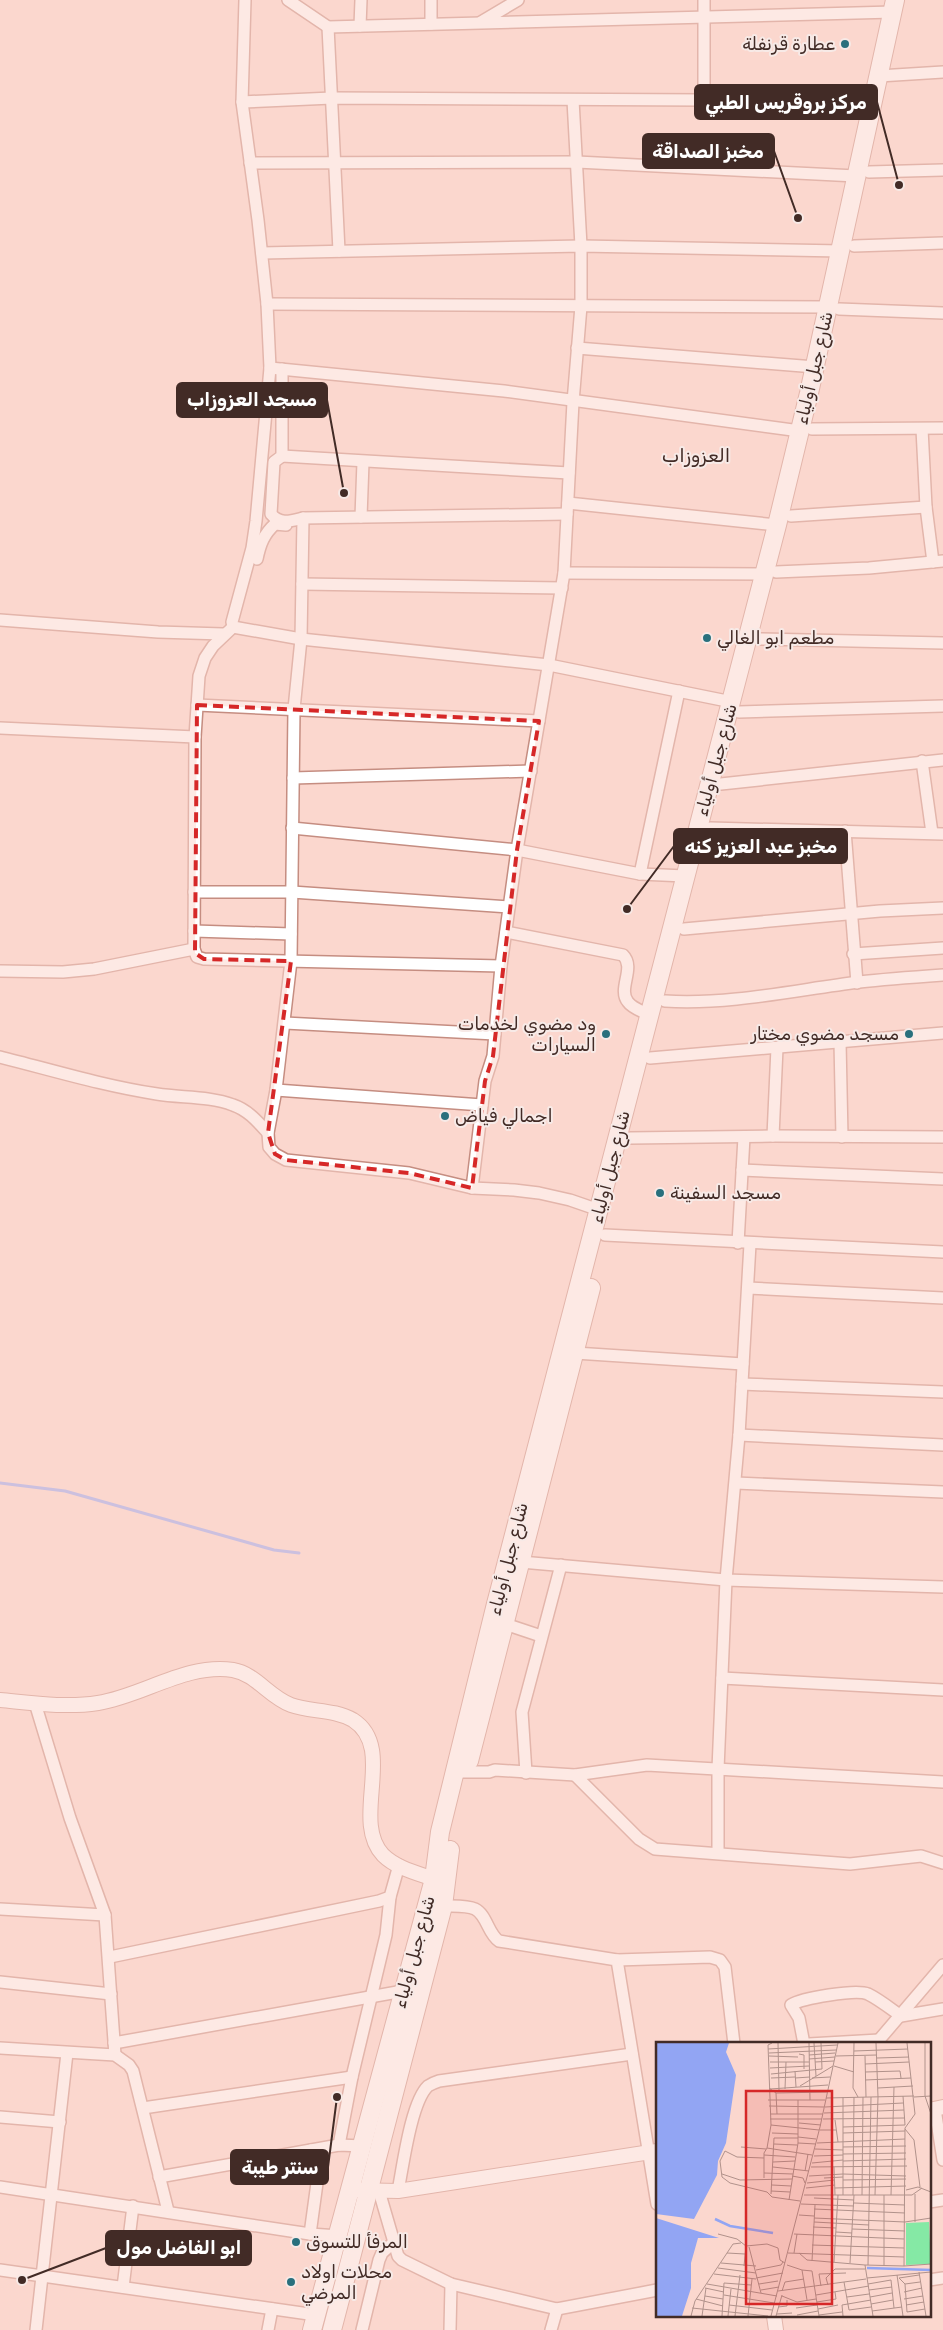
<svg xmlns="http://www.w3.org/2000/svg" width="943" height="2330" viewBox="0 0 943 2330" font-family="Rubik,Cairo,sans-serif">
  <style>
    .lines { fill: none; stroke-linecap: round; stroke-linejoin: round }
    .stream { stroke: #92a5f3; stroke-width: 3 }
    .minor-casing { stroke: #c58d81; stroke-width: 14 }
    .tertiary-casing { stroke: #c58d81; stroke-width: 16 }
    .primary-casing { stroke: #c58d81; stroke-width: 20 }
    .minor { stroke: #fff; stroke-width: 11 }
    .tertiary { stroke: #fff; stroke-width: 14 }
    .primary { stroke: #fff; stroke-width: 18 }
    .marked { fill: none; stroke: #d62828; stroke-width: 4; stroke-dasharray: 10 6; stroke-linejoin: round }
    .poi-dot { fill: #29707d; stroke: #f7eae7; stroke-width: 2 }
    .labels { text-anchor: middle; stroke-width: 4; stroke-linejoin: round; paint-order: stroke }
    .poi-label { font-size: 18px; fill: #422b26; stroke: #f7eae7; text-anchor: start }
    .street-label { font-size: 18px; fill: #422b26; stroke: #f7eae7 }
    .neighbourhood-label { font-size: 19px; fill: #422b26; stroke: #f7eae7 }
    .inset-river { fill: none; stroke: #92a5f3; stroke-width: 2.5 }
    .inset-road { fill: none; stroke: #b1928b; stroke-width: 1 }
    .view { fill: #d62828; fill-opacity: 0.15; stroke: #d62828; stroke-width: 2.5 }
    .inset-edge { fill: none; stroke: #422b26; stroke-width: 2.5 }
    .leader { fill: none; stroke: #422b26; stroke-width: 2 }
    .callout-dot { fill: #422b26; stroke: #f7eae7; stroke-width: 2 }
    .callout { fill: #422b26; stroke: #422b26; stroke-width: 2 }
    .callout-label { font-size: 19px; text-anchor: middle; font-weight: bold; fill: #fff }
  </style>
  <rect width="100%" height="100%" fill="#fbd7ce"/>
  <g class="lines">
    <polyline class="stream" points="0,1483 65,1491 274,1550 299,1553"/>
    <g class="minor-casing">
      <g id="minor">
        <polyline points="245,0 242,102 258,220 267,304 270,368 256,521 252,548 232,622 233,627 301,639 549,665 732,702"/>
        <polyline points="288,0 328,27 893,12"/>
        <polyline points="481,22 518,0"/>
        <polyline points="431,24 431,0"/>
        <polyline points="360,26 361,0"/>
        <polyline points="328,27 339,251"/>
        <polyline points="879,76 943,72"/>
        <polyline points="704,100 704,0"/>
        <polyline points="242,102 332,98 704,100 874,97"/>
        <polyline points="250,163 577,162 856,176"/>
        <polyline points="869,172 943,170"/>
        <polyline points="854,246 943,243"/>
        <polyline points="262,253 581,246 841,251"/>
        <polyline points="267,304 828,307"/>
        <polyline points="839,309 943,313"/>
        <polyline points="577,348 815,367"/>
        <polyline points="270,368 504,391 800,431"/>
        <path d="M282,369V456L274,462L271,514C280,525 291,521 303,518L567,514"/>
        <polyline points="812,429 943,428"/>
        <polyline points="922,429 926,507 933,562"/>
        <polyline points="282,456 569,473"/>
        <polyline points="568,503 777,525"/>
        <polyline points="791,516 926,507"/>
        <polyline points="361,517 363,462"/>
        <polyline points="303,518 301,639 294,709 291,961 276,1090 268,1133 269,1147 275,1154 286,1160 409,1173 472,1188 514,1190 539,1193 570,1200 599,1210"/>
        <path d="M257,559C260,544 264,534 275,524L286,525"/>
        <polyline points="776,572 869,568 943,561"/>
        <polyline points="564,573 764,574"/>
        <polyline points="302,584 562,588"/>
        <polyline points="0,620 158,632 223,634"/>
        <polyline points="233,627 213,646 205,658 199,676 195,737 194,949 197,957 204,959 501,966"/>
        <polyline points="759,639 943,643"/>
        <polyline points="197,705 539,721"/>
        <polyline points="739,712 943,706"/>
        <polyline points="0,728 195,737"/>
        <polyline points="922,761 932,833"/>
        <polyline points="293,778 531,771"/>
        <polyline points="721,784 943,760"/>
        <polyline points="292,828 517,850 640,874 685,876"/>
        <polyline points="710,828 943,834"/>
        <polyline points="845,831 857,983"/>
        <polyline points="640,874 679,691"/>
        <polyline points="194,892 292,892 509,907"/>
        <polyline points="684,929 880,911 943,908"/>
        <polyline points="194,931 291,934"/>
        <path d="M506,932L623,955C636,968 617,989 628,1002C632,1008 642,1011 649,1015"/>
        <polyline points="853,954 943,948"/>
        <polyline points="0,971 63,972 94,969 194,949"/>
        <path d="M665,1001C730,1005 795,990 859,982C887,979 915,977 943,975"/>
        <polyline points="285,1023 495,1034"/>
        <polyline points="840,1042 842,1137"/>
        <path d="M0,1057C52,1070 104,1086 157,1094C182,1098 209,1096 233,1105C248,1110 258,1122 268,1133"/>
        <polyline points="650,1058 943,1033"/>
        <polyline points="276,1090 482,1105"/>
        <polyline points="773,1136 777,1048"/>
        <polyline points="630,1138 773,1136 943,1137"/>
        <polyline points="742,1170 943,1179"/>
        <polyline points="472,1188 485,1081 493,1056 501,966 517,850 564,573 573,402 581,306 581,246 573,100"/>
        <polyline points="605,1235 943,1252"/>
        <polyline points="738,1243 744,1137"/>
        <polyline points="748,1288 943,1298"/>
        <polyline points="575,1353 743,1364"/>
        <polyline points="742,1384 943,1392"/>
        <polyline points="739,1435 943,1445"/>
        <polyline points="736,1483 943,1492"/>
        <polyline points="521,1562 726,1580 943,1587"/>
        <polyline points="505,1624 541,1636"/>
        <polyline points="722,1678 943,1690"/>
        <polyline points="35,1703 70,1818 105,1915 115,2055"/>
        <polyline points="455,1772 489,1772 495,1770 575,1775 647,1765 943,1782"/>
        <polyline points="526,1773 522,1712 561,1565"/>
        <polyline points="575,1775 639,1839 655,1849 850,1864 921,1856 943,1863"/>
        <polyline points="718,1853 718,1769 726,1580 739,1435 750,1244"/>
        <path d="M443,1906C453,1906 467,1905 475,1909C487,1915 488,1934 499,1941L617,1960L657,2204"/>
        <polyline points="0,1909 105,1915"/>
        <polyline points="110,1957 379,1901 390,1897 399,1865"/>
        <polyline points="617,1960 710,1957 720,1960 725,1967 734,2044"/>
        <polyline points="0,1982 111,1994"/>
        <polyline points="114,2043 403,1991"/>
        <path d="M804,2044L799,2018L791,2005C802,1998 856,1989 868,1994C880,2000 891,2009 901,2016L943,2009"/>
        <polyline points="809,2044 879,2040"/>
        <polyline points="879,2044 879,2040 943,1965"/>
        <polyline points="0,2048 115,2055 129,2065 133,2071 168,2211"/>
        <polyline points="143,2108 352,2077"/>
        <polyline points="935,2109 943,2160"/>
        <polyline points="0,2117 60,2122"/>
        <polyline points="339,2145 352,2077 386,1935 390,1897"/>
        <polyline points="159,2177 339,2145 363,2146"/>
        <polyline points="0,2187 310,2234 339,2236"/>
        <polyline points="379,2191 398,2256 402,2260 451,2284 557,2309 657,2290"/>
        <path d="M398,2191C403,2166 411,2102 428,2086C431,2084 436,2082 439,2081L632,2054"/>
        <polyline points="929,2202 943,2200"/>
        <polyline points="310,2234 317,2183 311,2150"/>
        <polyline points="0,2270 316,2315"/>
        <polyline points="929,2280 943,2278"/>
        <polyline points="123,2287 133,2206"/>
        <polyline points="36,2330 67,2053"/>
        <polyline points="268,2330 272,2309"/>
        <polyline points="362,2330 379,2260 382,2253 394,2242"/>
        <polyline points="450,2330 451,2284"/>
        <polyline points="551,2330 557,2309"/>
      </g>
    </g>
    <g class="tertiary-casing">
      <g id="tertiary">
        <path d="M0,1700C32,1703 66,1708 98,1703C143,1696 186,1663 233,1670C256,1674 269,1697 291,1705C310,1712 334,1709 353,1720C397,1748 350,1820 383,1855C396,1868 417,1873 434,1879"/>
        <polyline points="929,2110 943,2107"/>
        <polyline points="351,2190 398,2191 657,2151"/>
        <polyline points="774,2316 776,2330"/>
      </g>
    </g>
    <g class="primary-casing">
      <g id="primary">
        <polyline points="469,1761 591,1288"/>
        <polyline points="312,2330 434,1879 440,1832 496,1604 777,525 809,393 895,0"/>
        <polyline points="332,2330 443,1906 450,1850"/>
      </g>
    </g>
    <use href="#minor" class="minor"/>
    <use href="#tertiary" class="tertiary"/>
    <use href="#primary" class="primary"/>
  </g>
  <path d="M0 0H943V2330H0ZM197,705L539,721L517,850L493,1056L485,1081L472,1188L409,1173L286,1160L275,1154L268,1133L291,961L204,959L195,953Z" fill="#fbd7ce" fill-opacity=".55" fill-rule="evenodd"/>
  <path class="marked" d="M197,705L539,721L517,850L493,1056L485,1081L472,1188L409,1173L286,1160L275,1154L268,1133L291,961L204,959L195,953Z"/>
  <g class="poi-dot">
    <circle cx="845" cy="44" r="5"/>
    <circle cx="707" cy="638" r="5"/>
    <circle cx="606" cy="1034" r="5"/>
    <circle cx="909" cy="1034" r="5"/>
    <circle cx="445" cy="1116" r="5"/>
    <circle cx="660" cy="1193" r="5"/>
    <circle cx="296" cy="2242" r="5"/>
    <circle cx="291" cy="2282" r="5"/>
  </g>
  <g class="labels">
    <g class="poi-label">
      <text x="835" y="50" text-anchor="end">عطارة قرنفلة</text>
      <text x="717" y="644">مطعم ابو الغالي</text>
      <text x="596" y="1030" text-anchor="end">ود مضوي لخدمات<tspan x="596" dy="21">السيارات</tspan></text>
      <text x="899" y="1040" text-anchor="end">مسجد مضوي مختار</text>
      <text x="455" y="1122">اجمالي فياض</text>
      <text x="670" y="1199">مسجد السفينة</text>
      <text x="306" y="2248">المرفأ للتسوق</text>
      <text x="301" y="2278">محلات اولاد<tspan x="301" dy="21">المرضي</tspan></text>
    </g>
    <g class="street-label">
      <text transform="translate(814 368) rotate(-77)" y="6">شارع جبل أولياء</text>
      <text transform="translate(716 760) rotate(-75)" y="6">شارع جبل أولياء</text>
      <text transform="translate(610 1167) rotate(-76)" y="6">شارع جبل أولياء</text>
      <text transform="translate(508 1559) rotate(-76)" y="6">شارع جبل أولياء</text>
      <text transform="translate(414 1952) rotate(-75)" y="6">شارع جبل أولياء</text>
    </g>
    <g class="neighbourhood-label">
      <text x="696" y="462">العزوزاب</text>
    </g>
  </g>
  <g transform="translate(656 2042)">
    <rect width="275" height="275" fill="#fbd7ce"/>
    <path d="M273,180L275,222L250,223V181Z" fill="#85e9a5"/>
    <path d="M0,1H73L70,10L80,33L70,101L62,119L61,133L38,177L0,172ZM0,176L63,196H42L35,221V246L26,274H0Z" fill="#92a5f3"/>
    <path class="inset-river" d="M59,177L74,184L117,191M211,226L275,228"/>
    <path class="inset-road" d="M116,1L112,3L115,83L111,106L156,113M122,1L123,48M153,1L154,58M158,1L160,34M165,1L166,27M198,1L197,46L202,55M269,1V54L275,72M112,7L181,3M198,9L252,7M113,11L180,8M143,12L148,13V27M153,13L179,11M113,14L142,15M180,14L221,13M209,14L210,55M221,16L253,15M153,17L179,15M114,20H153M159,20L178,19M209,22L253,20M178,24L198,30M114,26L153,24M139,29L140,45M209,30L244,29L245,36M115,32L166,27M115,36L139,35M139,36L154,35M156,36L174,35M209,38L255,36M144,44L177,24M113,46L120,51L171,50M222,46L257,44M114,47L172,43M129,47L130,20M120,51L121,72M247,54L249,83M258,55L275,54M170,56L258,54M112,58H169M113,64L168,65M169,65L247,61M168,71L248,68M114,72H167M114,77H166M167,77L248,76M179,78L182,100M143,81L165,83M115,83L163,88M187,85L249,83M249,87L258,98L264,145M164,88H180M116,91L142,92M187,91L249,89M142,95L160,97M118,96H142M142,101L160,102M161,101L249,97M118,102L141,103M85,105L110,107M187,105L250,104M159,107L187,108M187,112L250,111M108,113L139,115M158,114L187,113M108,116L81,115L69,109L64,119L66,135L74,141L111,150L116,155L144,159M187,119L250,117M117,120L139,119M156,121L187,118M117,125L153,129M155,125L251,124M178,125L179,153M149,129L152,112M108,131L137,132M66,132L84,138L136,137M187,132L250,134M136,134L147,136L149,141M153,134L187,132M108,136V111L111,106M168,136L187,135M187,138L250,137M151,141L178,138M116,143L135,144M150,146L179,143M179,146L250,144M250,148L262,145L275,150M115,149L134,150M115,152L118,96M259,152V180M148,153H256L266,146M187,153V55M197,153L198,55M206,153L207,55M219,153L222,55L220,1M235,153L238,45M158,156L198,158M133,158L142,101V58M198,161L249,163M145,162L198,164M158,167L249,171M143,173L158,174M158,176L249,180L275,176M158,180L213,183M157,185L180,186M196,187L249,189M180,190L196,191M62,192L81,197L90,204L111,202L122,206L124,218L129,221M138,192L248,197M156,203L248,206M93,205L105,251M71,211L89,212M132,211L248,215M138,211L141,192M143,211L151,218L209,223M156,219L159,163M178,220L182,153M65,221L100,224M194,221L198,153M131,223L146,228L151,258M212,223L215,55M88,224L90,204M228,224V153M248,224L275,222M62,226L100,231M100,228L125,223L127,220M146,228L156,229L163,274M263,230L270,274M58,232L100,237M241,233L247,274M100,236L127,231M211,236L275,230M243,236L249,242L264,240M243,236L263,233M188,240L193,268L215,265M51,242L121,254M103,242L122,239M212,242L235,238L238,266M249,242L251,270L269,267M172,243L170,236L179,227H209M165,244L163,232L190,231M49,246L68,250M105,248L123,245M213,248L236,245M122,249L210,237M126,249L129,240L148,237M248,250L266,246M68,253L118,261M160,253L213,244M49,254L67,257M126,254L141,260L160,257M191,255L213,252M214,255L236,251M40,257L67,264M248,257L267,254M161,260L180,257L179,250M215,262L237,258M73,263L116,268M250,263L268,260M122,265L131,264V258M36,266L112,274M140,266L161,263M162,267L182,263M216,269L246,265M121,272L136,271M141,273L162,269M163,273L186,270M35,274L39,259L77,202L85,201M46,274L50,246M66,274L68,241L95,243M72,274L75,247M79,274L84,233M92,274L96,237M115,274L164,85L182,1M120,274L126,253M187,274L186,263L215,258M217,274L209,223L248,224L249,86L259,72L251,1"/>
    <path class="view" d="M90,49H176V262H90Z"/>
    <rect width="275" height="275" class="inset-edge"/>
  </g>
  <path class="leader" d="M899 185L877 102M798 218L774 151M344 493L327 400M627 909L674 846M337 2097L328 2167M22 2280L106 2248"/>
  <g class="callout-dot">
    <circle cx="899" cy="185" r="5"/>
    <circle cx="798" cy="218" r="5"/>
    <circle cx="344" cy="493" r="5"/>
    <circle cx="627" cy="909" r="5"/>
    <circle cx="337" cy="2097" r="5"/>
    <circle cx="22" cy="2280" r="5"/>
  </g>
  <g class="callout">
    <rect x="695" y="85" width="182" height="34" rx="5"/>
    <rect x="643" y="134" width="131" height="34" rx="5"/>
    <rect x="177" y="383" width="150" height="34" rx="5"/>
    <rect x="674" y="829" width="173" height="34" rx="5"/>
    <rect x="231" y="2150" width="97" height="34" rx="5"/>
    <rect x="106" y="2231" width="145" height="34" rx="5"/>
  </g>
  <g class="callout-label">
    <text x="786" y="109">مركز بروقريس الطبي</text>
    <text x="708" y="158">مخبز الصداقة</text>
    <text x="252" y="406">مسجد العزوزاب</text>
    <text x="761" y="853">مخبز عبد العزيز كنه</text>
    <text x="280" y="2174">سنتر طيبة</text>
    <text x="179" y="2254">ابو الفاضل مول</text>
  </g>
</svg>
